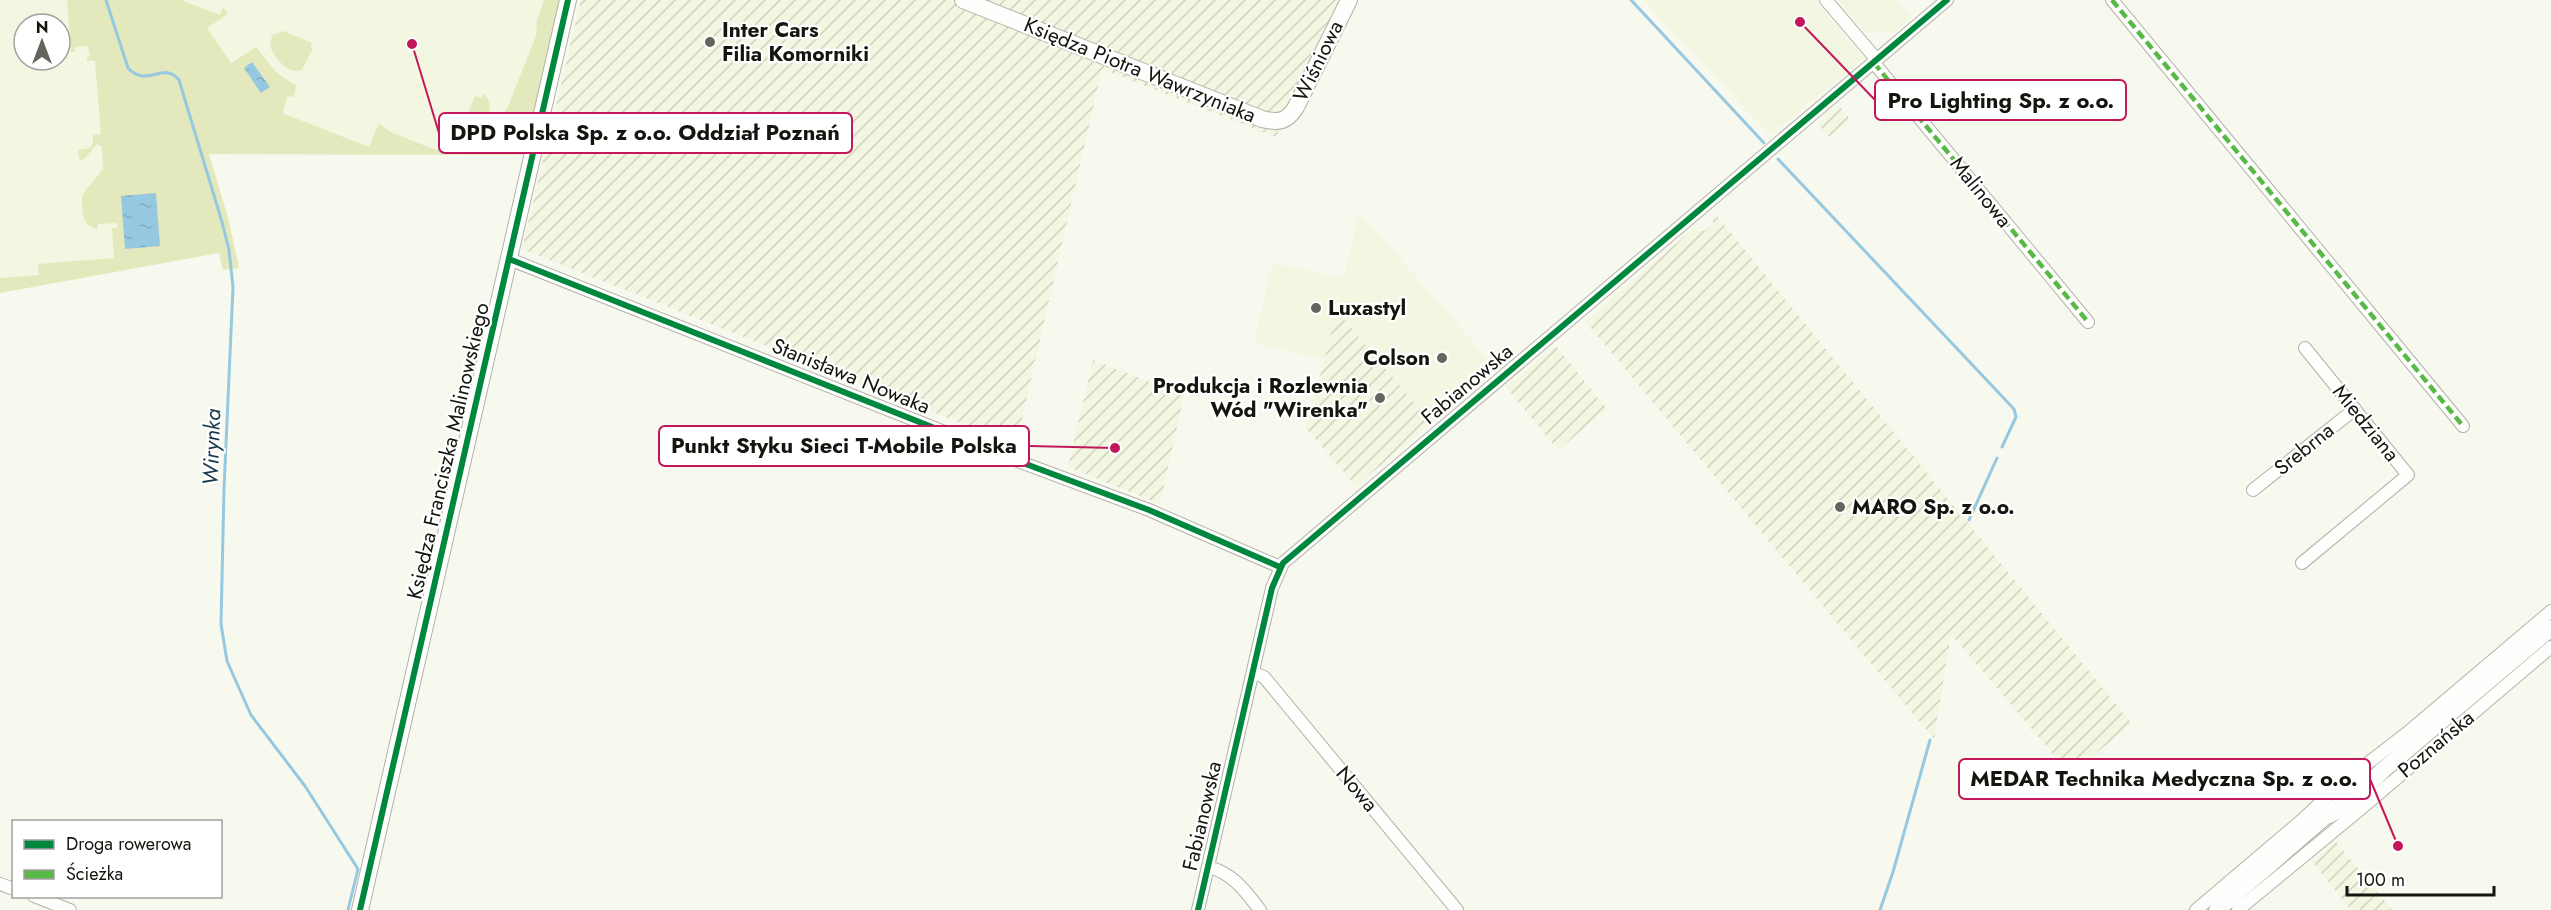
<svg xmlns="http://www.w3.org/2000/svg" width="2551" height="910" viewBox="0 0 2551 910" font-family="Jost,sans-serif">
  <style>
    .built { fill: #f3f6e1; fill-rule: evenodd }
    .industrial { fill: url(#industrial-furrows) }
    .grass { fill: #e4e8bd }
    .water { fill: url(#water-ripples) }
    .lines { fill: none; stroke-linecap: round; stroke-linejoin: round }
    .stream { stroke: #97c8e1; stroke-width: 3 }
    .street-casing { stroke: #b1b2a9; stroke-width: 14 }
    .secondary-casing { stroke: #b1b2a9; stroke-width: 18 }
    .street { stroke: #fefefc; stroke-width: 12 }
    .secondary { stroke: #fefefc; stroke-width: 16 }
    .quiet { stroke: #58b947; stroke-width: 4.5; stroke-dasharray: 9 4.5; stroke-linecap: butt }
    .cycleway-casing { stroke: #fff; stroke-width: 10 }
    .cycleway { stroke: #00873e; stroke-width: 6 }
    .poi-dot { fill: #64655c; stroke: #fff; stroke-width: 2 }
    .labels { text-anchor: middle; stroke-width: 4.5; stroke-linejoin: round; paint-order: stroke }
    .poi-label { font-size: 21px; font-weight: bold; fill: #14150e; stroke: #fff; text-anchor: start }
    .street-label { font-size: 21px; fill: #14150e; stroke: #fff }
    .water-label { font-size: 22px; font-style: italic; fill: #173749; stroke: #fff }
    .leader { fill: none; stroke: #c2185b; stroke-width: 2 }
    .callout-dot { fill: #c2185b; stroke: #fff; stroke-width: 2 }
    .callout { fill: #fff; stroke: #c2185b; stroke-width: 2 }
    .callout-label { font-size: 22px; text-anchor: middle; font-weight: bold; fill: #14150e }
  </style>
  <defs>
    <pattern id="industrial-furrows" width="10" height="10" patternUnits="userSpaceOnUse" patternTransform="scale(1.5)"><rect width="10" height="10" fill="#f3f6e1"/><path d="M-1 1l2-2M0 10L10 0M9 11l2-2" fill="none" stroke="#cfd2c0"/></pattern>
    <pattern id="water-ripples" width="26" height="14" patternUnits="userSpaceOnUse" patternTransform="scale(1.5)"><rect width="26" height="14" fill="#97c8e1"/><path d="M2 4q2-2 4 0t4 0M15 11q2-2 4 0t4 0" fill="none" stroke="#81abc0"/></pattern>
  </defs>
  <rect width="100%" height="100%" fill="#f8f9ee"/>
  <g class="built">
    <path d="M0,0H89L208,244L0,293ZM24,24H60V60H24Z"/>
    <polygon points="123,0 550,0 515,155 221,153"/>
    <polygon points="1643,0 1814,0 1864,58 1770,135"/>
    <polygon points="1838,0 1897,0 1911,18 1894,32 1866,33"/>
    <polygon points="1359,212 1496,368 1431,423 1338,312 1324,358 1254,344 1272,263 1344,278"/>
  </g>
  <g class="industrial">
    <polygon points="581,0 1341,0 1276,137 1102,69 1016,445 522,249"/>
    <polygon points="1839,106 1850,119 1829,137 1818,124"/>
    <polygon points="1713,211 2132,724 2070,774 1951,634 1934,739 1585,321 1692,230 1704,231 1713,224"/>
    <polygon points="1337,311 1431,423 1356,486 1306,428"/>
    <polygon points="1556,346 1607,409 1558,450 1506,387"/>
    <polygon points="1093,360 1184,395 1160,504 1068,467"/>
    <polygon points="2336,842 2392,910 2351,910 2312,862"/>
  </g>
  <g class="grass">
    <path d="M67,0H181L220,15L223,7L228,14L207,28L231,63L256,47L276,72L296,86L294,97L288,96L282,113L369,147L379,123L390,132L436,150L454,148L475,154L485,147L498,118L507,109L536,36L537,20L544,0H560L527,155L209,154L229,221L239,268L223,270L219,253L0,293V278L39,275L38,264L114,258L112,228H117V223L98,224V229C81,227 82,210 82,195L103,169L102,147L97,144L83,160L79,159L78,150L90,148L93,143V135L101,134L95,61H87V57L90,56L88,46L75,47V52H71Z"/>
    <path d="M283,31L312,43L310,47L313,48L302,70C286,74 277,59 270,47L272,35Z"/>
    <path d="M483,94C498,104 485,131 472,138H461L460,133L475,96L482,98Z"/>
  </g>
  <g class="water">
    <polygon points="252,62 270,87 261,93 244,68"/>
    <polygon points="156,193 160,246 125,249 121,196"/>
  </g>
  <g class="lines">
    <g class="stream">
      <path d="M106,0L128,68C148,89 163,60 179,80L222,222L229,250L233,287L224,489L221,624L227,661L251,715L305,786L358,869L348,910"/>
      <polyline points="1631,0 1764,143"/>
      <polyline points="1778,159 2014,409 2016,417 2002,447"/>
      <polyline points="1969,520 1997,458"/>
      <polyline points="1880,910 1893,872 1930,740"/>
    </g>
    <g class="street-casing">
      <g id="street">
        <polyline points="1826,0 1877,60"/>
        <polyline points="2112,0 2463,426"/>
        <polyline points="1874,63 2088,322"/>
        <polyline points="509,259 1015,460 1149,510 1280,567"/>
        <polyline points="2253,490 2355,409"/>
        <polyline points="2302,563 2408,475 2305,348"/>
        <polyline points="1253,672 1264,677 1457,910"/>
        <path d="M1208,867C1233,873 1245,891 1260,910"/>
        <polyline points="0,884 14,889"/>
        <polyline points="34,896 70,910"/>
        <polyline points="1198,910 1272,588 1283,563 1947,0"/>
        <polyline points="2196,910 2302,820 2337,787 2407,733 2551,611"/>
        <polyline points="2238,910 2364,806 2551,647"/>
      </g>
    </g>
    <g class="secondary-casing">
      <g id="secondary">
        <path d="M963,0L1262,119C1278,123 1287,122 1296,107L1349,0"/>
        <polyline points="2329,815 2351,802 2383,770 2551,628"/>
        <polyline points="360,910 568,0"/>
        <polyline points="2217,910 2336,807"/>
      </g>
    </g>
    <use href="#street" class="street"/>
    <use href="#secondary" class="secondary"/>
    <g class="quiet">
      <polyline points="2112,0 2463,426"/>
      <polyline points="1874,63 2088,322"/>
    </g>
    <g class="cycleway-casing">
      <g id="cycleway">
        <polyline points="509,259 1015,460 1149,510 1280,567"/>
        <polyline points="360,910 568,0"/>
        <polyline points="1198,910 1272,588 1283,563 1947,0"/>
      </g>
    </g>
    <use href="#cycleway" class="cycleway"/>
  </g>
  <g class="poi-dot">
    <circle cx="710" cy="42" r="6"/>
    <circle cx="1316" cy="308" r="6"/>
    <circle cx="1442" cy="358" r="6"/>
    <circle cx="1380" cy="398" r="6"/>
    <circle cx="1840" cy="507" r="6"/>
  </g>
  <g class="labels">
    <g class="poi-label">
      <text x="722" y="37">Inter Cars<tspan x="722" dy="24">Filia Komorniki</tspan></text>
      <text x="1328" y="315">Luxastyl</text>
      <text x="1430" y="365" text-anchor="end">Colson</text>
      <text x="1368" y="393" text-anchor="end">Produkcja i Rozlewnia<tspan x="1368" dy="24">Wód "Wirenka"</tspan></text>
      <text x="1852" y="514">MARO Sp. z o.o.</text>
    </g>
    <g class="street-label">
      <text transform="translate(1318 61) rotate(-64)" y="7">Wiśniowa</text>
      <text transform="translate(1140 70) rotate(22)" y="7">Księdza Piotra Wawrzyniaka</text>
      <text transform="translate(1981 192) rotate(51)" y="7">Malinowa</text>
      <text transform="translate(851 376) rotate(22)" y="7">Stanisława Nowaka</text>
      <text transform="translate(1467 384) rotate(-40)" y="7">Fabianowska</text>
      <text transform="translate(2366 423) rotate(51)" y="7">Miedziana</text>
      <text transform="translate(2304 449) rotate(-39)" y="7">Srebrna</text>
      <text transform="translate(448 451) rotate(-77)" y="7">Księdza Franciszka Malinowskiego</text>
      <text transform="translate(2436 744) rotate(-40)" y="7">Poznańska</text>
      <text transform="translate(1357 789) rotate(50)" y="7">Nowa</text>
      <text transform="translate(1202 816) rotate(-77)" y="7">Fabianowska</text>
    </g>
    <g class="water-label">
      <text transform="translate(211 447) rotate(-88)" y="8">Wirynka</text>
    </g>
  </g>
  <path class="leader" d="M1800 22L1875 100M412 44L439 133M1115 448L1029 446M2398 846L2370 779"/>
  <g class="callout-dot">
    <circle cx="1800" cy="22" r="6"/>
    <circle cx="412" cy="44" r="6"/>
    <circle cx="1115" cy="448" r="6"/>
    <circle cx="2398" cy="846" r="6"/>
  </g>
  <g class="callout">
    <rect x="1875" y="80" width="251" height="40" rx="6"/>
    <rect x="439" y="113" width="413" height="40" rx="6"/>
    <rect x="659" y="426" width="370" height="40" rx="6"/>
    <rect x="1959" y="759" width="411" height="40" rx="6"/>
  </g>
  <g class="callout-label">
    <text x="2001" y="108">Pro Lighting Sp. z o.o.</text>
    <text x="645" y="140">DPD Polska Sp. z o.o. Oddział Poznań</text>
    <text x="844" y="453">Punkt Styku Sieci T-Mobile Polska</text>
    <text x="2164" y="786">MEDAR Technika Medyczna Sp. z o.o.</text>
  </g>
  <rect x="12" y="820" width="210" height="78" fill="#ffffff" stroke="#a1a19f" stroke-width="1.5"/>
  <rect x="24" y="840" width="30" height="9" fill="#00873e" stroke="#a1a19f" stroke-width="1.5"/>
  <text x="66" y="850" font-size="18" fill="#14150e">Droga rowerowa</text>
  <rect x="24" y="870" width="30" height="9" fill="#58b947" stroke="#a1a19f" stroke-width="1.5"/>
  <text x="66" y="880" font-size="18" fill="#14150e">Ścieżka</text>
  <g transform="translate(42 42)"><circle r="28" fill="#ffffff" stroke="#a1a19f" stroke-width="1.5"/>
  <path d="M0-4.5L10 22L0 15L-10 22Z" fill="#64655c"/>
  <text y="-9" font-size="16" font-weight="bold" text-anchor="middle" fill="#14150e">N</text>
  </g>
  <path d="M2347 886v9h147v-9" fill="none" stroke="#14150e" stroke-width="3"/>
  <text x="2356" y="886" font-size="18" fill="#14150e" stroke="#ffffff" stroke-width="4.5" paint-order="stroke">100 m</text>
</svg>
